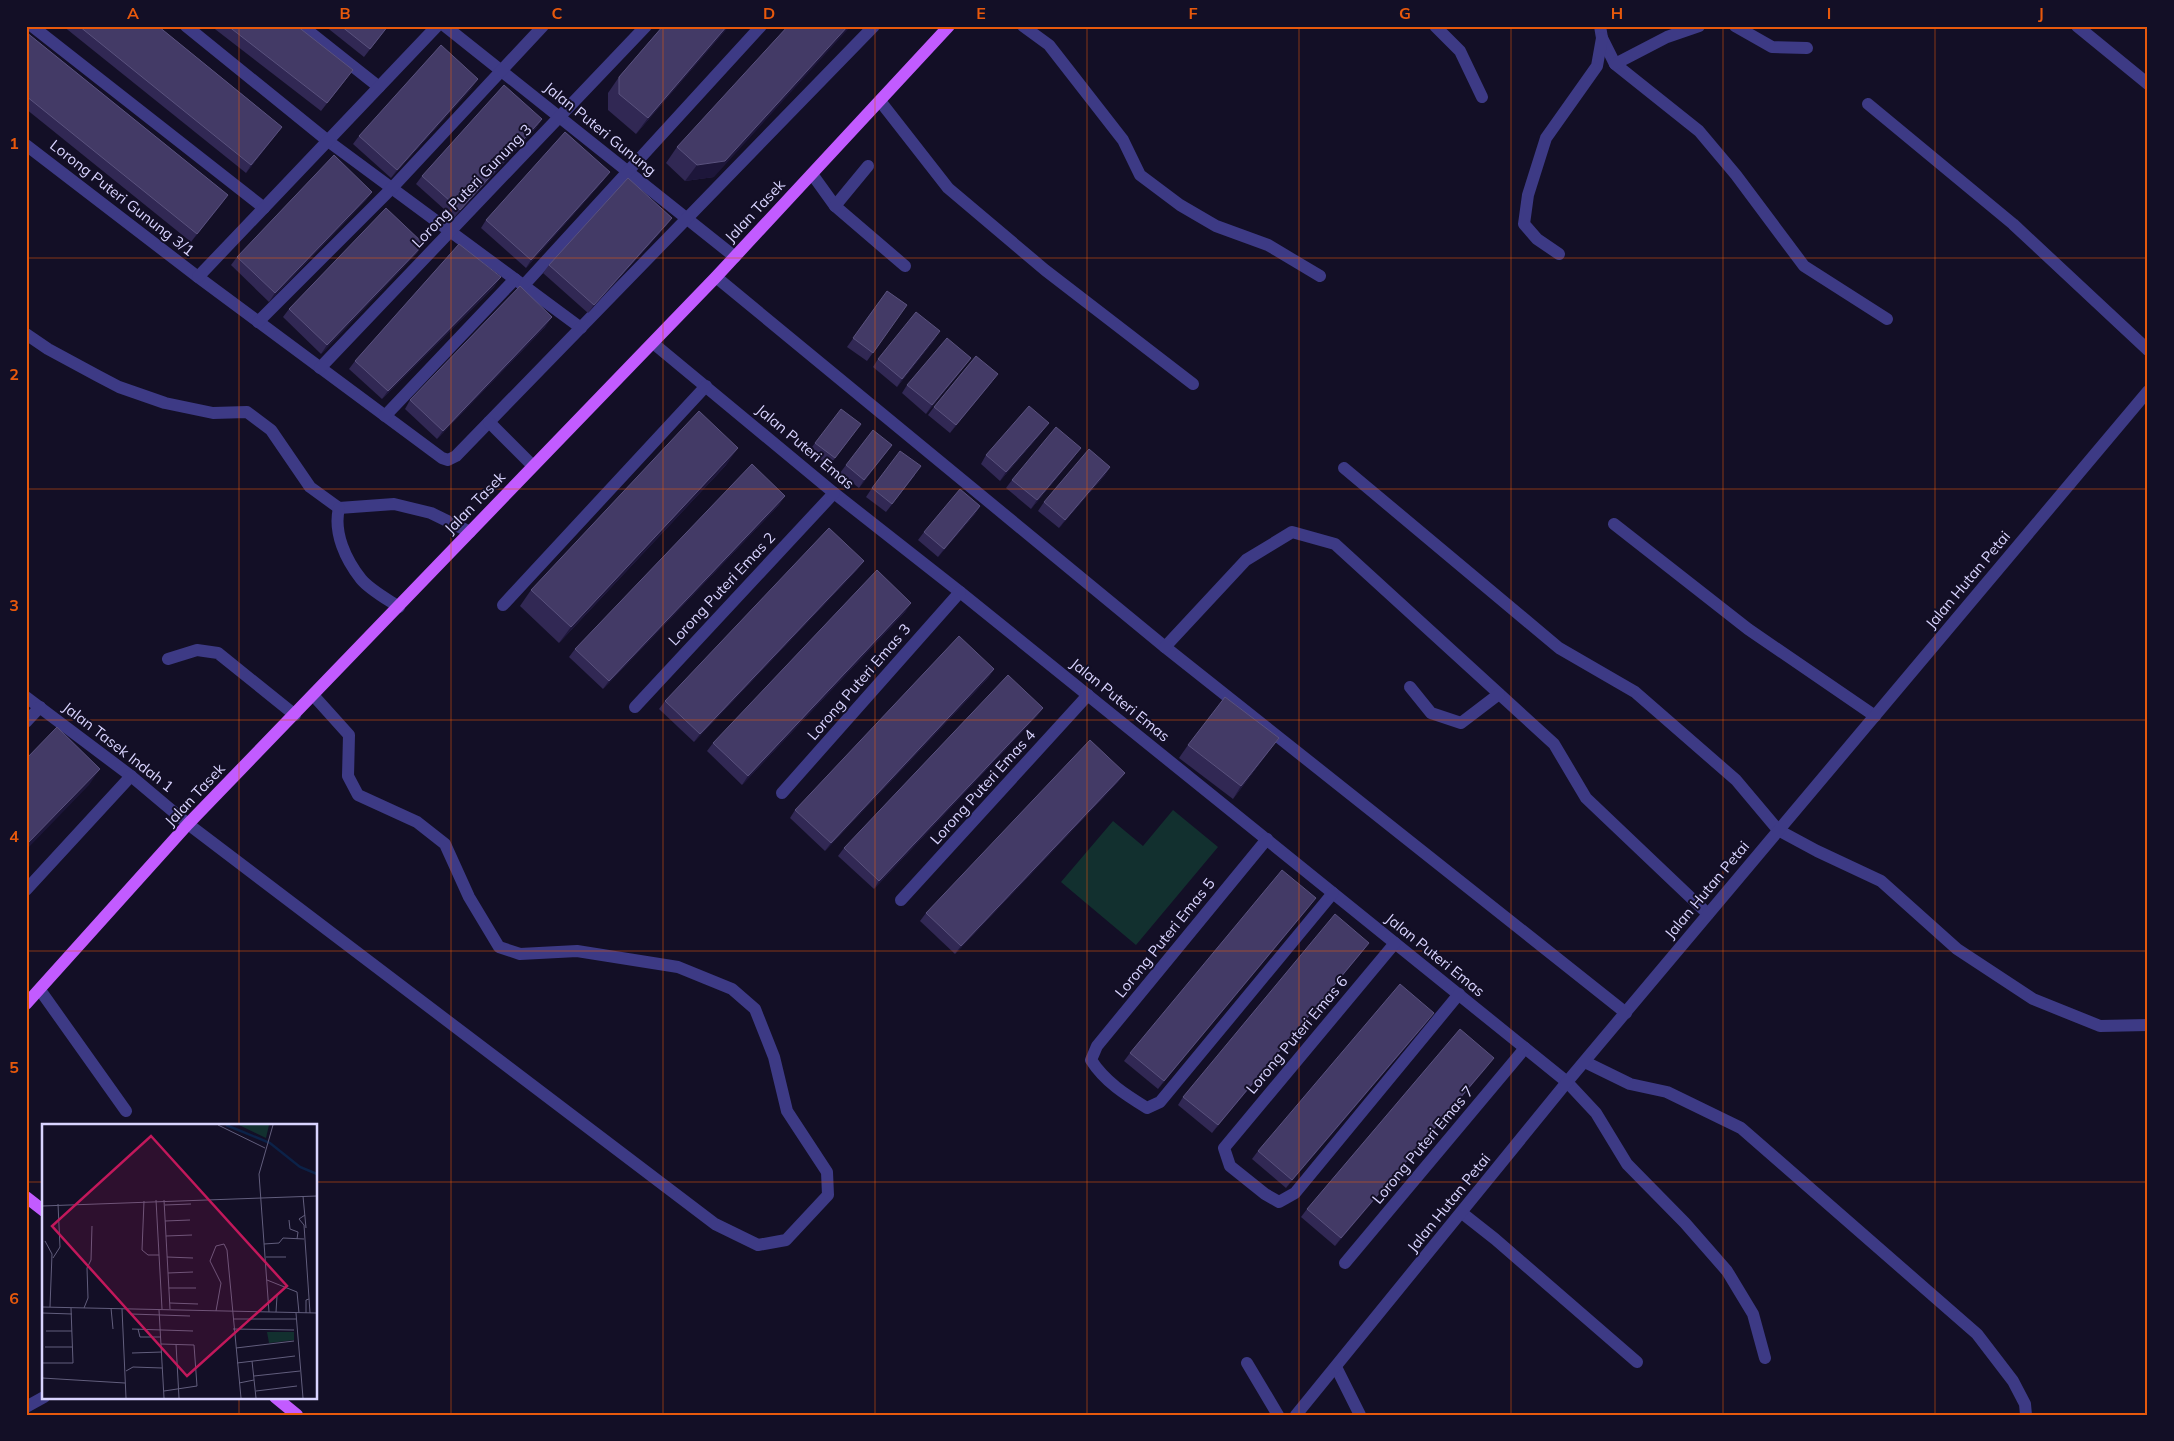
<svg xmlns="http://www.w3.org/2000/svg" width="2174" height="1441" viewBox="0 0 2174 1441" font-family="Mulish,sans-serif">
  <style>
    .green { fill: #12302f }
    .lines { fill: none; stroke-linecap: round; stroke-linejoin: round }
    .minor { stroke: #3d3a85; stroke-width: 12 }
    .major { stroke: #c25bff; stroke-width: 12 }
    .wall { fill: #312854 }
    .shaded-wall { fill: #1d163a }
    .building { fill: #433a66; stroke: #5a527e }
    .grid { fill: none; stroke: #e8590c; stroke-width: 1; stroke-opacity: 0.55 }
    .labels { text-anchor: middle; stroke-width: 4; stroke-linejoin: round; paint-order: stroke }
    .street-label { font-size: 15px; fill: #d9d4ff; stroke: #130f26 }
    .inset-river { fill: none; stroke: #0c2248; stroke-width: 2.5 }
    .inset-road { fill: none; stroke: #625e7d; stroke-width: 1 }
    .view { fill: #c2185b; fill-opacity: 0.15; stroke: #c2185b; stroke-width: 2.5 }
    .inset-edge { fill: none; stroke: #d9d4ff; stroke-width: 2.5 }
    .neatline { fill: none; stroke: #e8590c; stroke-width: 2 }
    .grid-label { font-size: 16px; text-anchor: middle; font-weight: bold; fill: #e8590c }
  </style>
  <rect width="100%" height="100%" fill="#130f26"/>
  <polygon class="green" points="1173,810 1218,847 1136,945 1061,882 1113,821 1143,846"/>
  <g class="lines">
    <g class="minor">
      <polyline points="32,26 264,208"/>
      <polyline points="186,26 328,141 581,328"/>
      <polyline points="302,26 379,87"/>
      <polyline points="445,26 735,257"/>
      <polyline points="1023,26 1049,45 1123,140 1140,175 1180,205 1216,226 1268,245 1320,276"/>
      <polyline points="1435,26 1460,51 1482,97"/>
      <polyline points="1600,26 1602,38 1615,64 1699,131 1736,175 1804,266 1887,319"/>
      <polyline points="1735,26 1772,47 1807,48"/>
      <polyline points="2077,26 2148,84"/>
      <polyline points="1615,64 1667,37 1699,26"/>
      <polyline points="880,101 948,188 1045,270 1193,384"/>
      <polyline points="1868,104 2013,224 2148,350"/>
      <polyline points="26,145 198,277 442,458 448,460 456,456 874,26"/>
      <polyline points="812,174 835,206 905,266"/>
      <polyline points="835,206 868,166"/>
      <polyline points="1559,254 1537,239 1524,224 1528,195 1546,138 1597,66 1602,38"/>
      <polyline points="198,277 437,26"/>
      <polyline points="716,277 1165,647 1626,1013"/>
      <polyline points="524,285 761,26"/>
      <polyline points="258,322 392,188 543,26"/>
      <polyline points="26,334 48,349 98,376 119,387 165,403 213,413 247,412 271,430 310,487 339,508 394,504 431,513 470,532"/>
      <polyline points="653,343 834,493 960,592 1567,1082 1596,1113 1627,1164 1685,1223 1727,1271 1753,1314 1765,1358"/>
      <polyline points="320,368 646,26"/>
      <polyline points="385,416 515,279"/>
      <polyline points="489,422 533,466"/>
      <polyline points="1344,468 1559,648 1635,692 1736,780 1778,830 1817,851 1881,881 1957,949 2033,999 2100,1026 2148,1025"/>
      <path d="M339,508C333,533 346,560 361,579C370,590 387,599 399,607"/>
      <polyline points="1614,524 1748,629 1875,716"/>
      <polyline points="503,605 706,386"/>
      <polyline points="1165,647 1246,560 1292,532 1335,544 1554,744 1586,798 1708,914"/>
      <polyline points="168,659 197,650 218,653 295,715"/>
      <polyline points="1410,687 1431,713 1461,723 1499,694"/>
      <polyline points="26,697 131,776 188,824 715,1224 758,1245 786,1240 828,1195 827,1172 787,1111 774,1057 755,1009 732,989 678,967 577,951 520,954 499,947 469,897 445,844 417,822 358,795 348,776 349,735 313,695"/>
      <polyline points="635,707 834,493"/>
      <polyline points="26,722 40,707"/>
      <polyline points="782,793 960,592"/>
      <path d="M1267,839L1097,1046L1091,1060C1105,1082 1126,1095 1147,1108L1160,1102L1333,893"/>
      <polyline points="26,890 131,776"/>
      <polyline points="901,900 1088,695"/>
      <polyline points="1395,943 1224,1148 1230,1166 1265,1194 1279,1202 1295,1193 1459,994"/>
      <polyline points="40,990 126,1111"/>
      <polyline points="1585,1062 1630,1084 1667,1092 1741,1128 1977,1334 2013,1381 2025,1404 2026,1415"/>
      <polyline points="1462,1213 1495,1239 1637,1362"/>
      <polyline points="1345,1263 1525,1048"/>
      <polyline points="1247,1363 1278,1415"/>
      <polyline points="1336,1367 1360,1415"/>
      <polyline points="26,1407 44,1397"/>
      <polyline points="1296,1415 1567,1082 2148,391"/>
    </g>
    <g class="major">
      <polyline points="26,1004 188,824 716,277 949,26"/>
      <polyline points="26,1197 44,1211"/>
      <polyline points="275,1397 297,1415"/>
    </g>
  </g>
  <g class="wall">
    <polygon points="63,26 158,26 282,127 246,173"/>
    <polygon points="211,26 297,26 347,78 321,111"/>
    <polygon points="325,26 388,26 364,57"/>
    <polygon points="663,26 729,26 636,134 608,110 608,93 619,77"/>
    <polygon points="26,32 228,195 191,242 26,109"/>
    <polygon points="472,88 391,178 353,144 359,136"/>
    <polygon points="542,119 536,128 454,218 416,184 422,176"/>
    <polygon points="677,147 714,177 685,181 666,163"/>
    <polygon points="604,180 526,268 481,228 486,220"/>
    <polygon points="372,192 366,200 269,302 231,265 237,257"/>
    <polygon points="672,218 666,226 588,313 543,273 549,265"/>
    <polygon points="418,252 321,354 283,317 289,309"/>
    <polygon points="495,286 382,399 349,369 355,361"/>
    <polygon points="887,291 907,305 867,361 847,347"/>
    <polygon points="546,326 437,439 405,409 410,400"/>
    <polygon points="935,339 897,387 873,367 878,359"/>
    <polygon points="971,358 965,366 926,414 902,393 907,385"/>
    <polygon points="992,382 950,433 928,415 934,407"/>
    <polygon points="1043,431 1000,481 981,464 986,455"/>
    <polygon points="855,432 829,466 809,451 815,443"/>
    <polygon points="892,445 859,488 840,473 846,465"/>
    <polygon points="1075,456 1031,509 1006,488 1012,480"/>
    <polygon points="727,464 559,643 520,606 531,590"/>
    <polygon points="1110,467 1105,475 1059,528 1038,511 1044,502"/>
    <polygon points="915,475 886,512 866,497 872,488"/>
    <polygon points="780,504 603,689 569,657 575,649"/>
    <polygon points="980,506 975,514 938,557 918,540 924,532"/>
    <polygon points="858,569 694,742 659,709 665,701"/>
    <polygon points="906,611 742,785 707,751 713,743"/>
    <polygon points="994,669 988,678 825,851 790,818 795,810"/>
    <polygon points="1043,708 1037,716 874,889 838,856 844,848"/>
    <polygon points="1279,738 1233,799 1179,758 1188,745"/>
    <polygon points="1119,781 955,954 920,921 926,913"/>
    <polygon points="1310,906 1158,1089 1124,1061 1130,1053"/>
    <polygon points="1369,943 1363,951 1212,1133 1178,1105 1183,1097"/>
    <polygon points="1428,1021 1286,1188 1252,1159 1258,1151"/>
    <polygon points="1488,1066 1335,1246 1301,1217 1307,1209"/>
  </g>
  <g class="shaded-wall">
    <polygon points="727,26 729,26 636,134 648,118"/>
    <polygon points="848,26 851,26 714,177 685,181 697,165"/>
    <polygon points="478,79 472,88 391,178 397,170"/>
    <polygon points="542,119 536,128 454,218 460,210"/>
    <polygon points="282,127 276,135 246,173 251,165"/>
    <polygon points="610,172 604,180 526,268 531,260"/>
    <polygon points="372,192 366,200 269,302 275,293"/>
    <polygon points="228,195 222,204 191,242 197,234"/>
    <polygon points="672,218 666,226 588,313 594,305"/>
    <polygon points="424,244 418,252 321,354 327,345"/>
    <polygon points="501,277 495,286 382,399 388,391"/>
    <polygon points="552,317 546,326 437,439 443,431"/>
    <polygon points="940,331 935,339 897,387 902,379"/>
    <polygon points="971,358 965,366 926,414 932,405"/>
    <polygon points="998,374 992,382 950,433 956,425"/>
    <polygon points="1049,423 1043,431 1000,481 1006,472"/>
    <polygon points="892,445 886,453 859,488 864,480"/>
    <polygon points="738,448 727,464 559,643 571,627"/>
    <polygon points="1081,448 1075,456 1031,509 1037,500"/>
    <polygon points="1110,467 1105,475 1059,528 1065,520"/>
    <polygon points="785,496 780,504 603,689 609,681"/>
    <polygon points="980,506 975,514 938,557 944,549"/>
    <polygon points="864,561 858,569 694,742 700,734"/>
    <polygon points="911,603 906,611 742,785 748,776"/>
    <polygon points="994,669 988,678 825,851 831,843"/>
    <polygon points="1043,708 1037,716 874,889 879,881"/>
    <polygon points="1279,738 1270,750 1233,799 1241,786"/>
    <polygon points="100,769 89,785 26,850 26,845"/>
    <polygon points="1125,773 1119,781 955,954 961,946"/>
    <polygon points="1316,898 1310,906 1158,1089 1164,1081"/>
    <polygon points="1369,943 1363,951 1212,1133 1218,1125"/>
    <polygon points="1434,1013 1428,1021 1286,1188 1292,1180"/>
    <polygon points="1494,1058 1488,1066 1335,1246 1341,1238"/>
  </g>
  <g class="building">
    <polygon points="79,26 158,26 282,127 251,165"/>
    <polygon points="228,26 297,26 353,70 327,103"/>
    <polygon points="341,26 388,26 370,49"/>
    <polygon points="663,26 727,26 648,118 619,94 619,77"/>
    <polygon points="788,26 848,26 725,161 697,165 677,147"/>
    <polygon points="26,32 228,195 197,234 26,96"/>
    <polygon points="441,45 478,79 397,170 359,136"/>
    <polygon points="504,85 542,119 460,210 422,176"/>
    <polygon points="565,132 610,172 531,260 486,220"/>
    <polygon points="334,155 372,192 275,293 237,257"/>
    <polygon points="628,178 672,218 594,305 549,265"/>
    <polygon points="386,208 424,244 327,345 289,309"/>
    <polygon points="459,244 501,277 388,391 355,361"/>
    <polygon points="520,286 552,317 443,431 410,400"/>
    <polygon points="887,291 907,305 873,353 853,338"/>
    <polygon points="916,312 940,331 902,379 878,359"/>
    <polygon points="947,338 971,358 932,405 907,385"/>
    <polygon points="976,356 998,374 956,425 934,407"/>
    <polygon points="1029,406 1049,423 1006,472 986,455"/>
    <polygon points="841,409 861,424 835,458 815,443"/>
    <polygon points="699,411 738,448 571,627 531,590"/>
    <polygon points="1056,427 1081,448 1037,500 1012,480"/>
    <polygon points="873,430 892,445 864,480 846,465"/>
    <polygon points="1089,449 1110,467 1065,520 1044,502"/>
    <polygon points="900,451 921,466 892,504 872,488"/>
    <polygon points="752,464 785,496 609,681 575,649"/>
    <polygon points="960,489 980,506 944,549 924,532"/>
    <polygon points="829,528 864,561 700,734 665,701"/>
    <polygon points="877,570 911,603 748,776 713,743"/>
    <polygon points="959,636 994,669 831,843 795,810"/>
    <polygon points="1008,675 1043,708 879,881 844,848"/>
    <polygon points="1225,697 1279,738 1241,786 1188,745"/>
    <polygon points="57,727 100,769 26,845 26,759"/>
    <polygon points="1090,740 1125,773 961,946 926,913"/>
    <polygon points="1282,870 1316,898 1164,1081 1130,1053"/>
    <polygon points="1335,914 1369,943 1218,1125 1183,1097"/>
    <polygon points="1400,984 1434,1013 1292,1180 1258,1151"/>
    <polygon points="1460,1029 1494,1058 1341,1238 1307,1209"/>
  </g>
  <path class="grid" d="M239,26V1125M451,26V1415M663,26V1415M875,26V1415M1087,26V1415M1299,26V1415M1511,26V1415M1723,26V1415M1935,26V1415M26,258H2148M26,489H2148M26,720H2148M26,951H2148M26,1182H44M316,1182H2148M239,1397V1415"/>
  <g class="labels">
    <g class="street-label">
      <text transform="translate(600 129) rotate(39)" y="5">Jalan Puteri Gunung</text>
      <text transform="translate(472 186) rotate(-46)" y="5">Lorong Puteri Gunung 3</text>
      <text transform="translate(122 198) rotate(38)" y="5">Lorong Puteri Gunung 3/1</text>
      <text transform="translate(755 211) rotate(-47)" y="5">Jalan Tasek</text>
      <text transform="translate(805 447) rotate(40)" y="5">Jalan Puteri Emas</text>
      <text transform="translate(475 503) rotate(-46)" y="5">Jalan Tasek</text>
      <text transform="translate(1968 580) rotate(-50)" y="5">Jalan Hutan Petai</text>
      <text transform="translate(722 589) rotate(-47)" y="5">Lorong Puteri Emas 2</text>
      <text transform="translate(859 682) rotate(-49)" y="5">Lorong Puteri Emas 3</text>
      <text transform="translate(1120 700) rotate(39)" y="5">Jalan Puteri Emas</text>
      <text transform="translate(118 747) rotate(38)" y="5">Jalan Tasek Indah 1</text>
      <text transform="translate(983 787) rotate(-48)" y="5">Lorong Puteri Emas 4</text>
      <text transform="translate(195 795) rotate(-47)" y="5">Jalan Tasek</text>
      <text transform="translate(1707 890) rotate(-50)" y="5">Jalan Hutan Petai</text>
      <text transform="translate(1165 938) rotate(-51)" y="5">Lorong Puteri Emas 5</text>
      <text transform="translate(1435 955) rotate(39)" y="5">Jalan Puteri Emas</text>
      <text transform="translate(1297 1035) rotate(-50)" y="5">Lorong Puteri Emas 6</text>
      <text transform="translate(1423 1145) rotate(-50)" y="5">Lorong Puteri Emas 7</text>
      <text transform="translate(1449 1203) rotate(-51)" y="5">Jalan Hutan Petai</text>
    </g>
  </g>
  <g transform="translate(42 1124)">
    <rect width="275" height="275" fill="#130f26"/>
    <path d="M197,1H227L224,14ZM225,208H252V216L227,219Z" fill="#12302f"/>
    <path class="inset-river" d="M184,1L228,19L258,43L275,50"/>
    <path class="inset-road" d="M176,1L223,24M261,72L264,104M114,76L120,185M122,76L128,185M102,77L100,126L106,131H117M123,81L149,80M0,82L275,72M247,96L248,105L256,108L255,115M123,97L148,96M262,101L268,189M262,101L257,95L263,91M124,112L150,111M3,117L10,130L8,183M222,120L237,119L241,114L262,115M125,133L151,134M224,133H244M11,134L18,123L16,80M126,149L151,148M225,156L255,168L257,189M127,164H154M128,179L156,180M0,183L275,189M42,184L46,174L45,144L49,136L50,102M69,184L71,205M80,185L84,274M117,186L122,274M174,187L179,159L168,137L174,122L182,120L185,126L199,274M227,188L217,50L231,1M234,188L235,172M0,189L30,190M254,189L261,274M264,189V176L267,175M89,190L148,192M191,195H254M90,205L151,207M96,205L98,213H119M191,205L252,206M4,207H30M119,220L152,221L155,262L122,267M134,220L137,274M3,223H30M194,224L252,217M90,229L120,228M210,237L214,274M0,239H31L29,184M195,239L253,232M84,247L91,243L120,244M212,252L258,247M0,254L83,259M197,259L212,256M214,267L255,262"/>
    <path class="view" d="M109,12L245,162L145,252L10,102Z"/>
    <rect width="275" height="275" class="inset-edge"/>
  </g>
  <rect width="2174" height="1441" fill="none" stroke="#130f26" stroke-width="55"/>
  <rect x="28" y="28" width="2118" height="1386" class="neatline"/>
  <g class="grid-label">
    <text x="133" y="19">A</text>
    <text x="345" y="19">B</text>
    <text x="557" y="19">C</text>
    <text x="769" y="19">D</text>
    <text x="981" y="19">E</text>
    <text x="1193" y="19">F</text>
    <text x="1405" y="19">G</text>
    <text x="1617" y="19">H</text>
    <text x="1829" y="19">I</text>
    <text x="2041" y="19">J</text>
    <text x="14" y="149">1</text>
    <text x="14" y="380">2</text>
    <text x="14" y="611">3</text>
    <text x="14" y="842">4</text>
    <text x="14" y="1073">5</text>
    <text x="14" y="1304">6</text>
  </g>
</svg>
